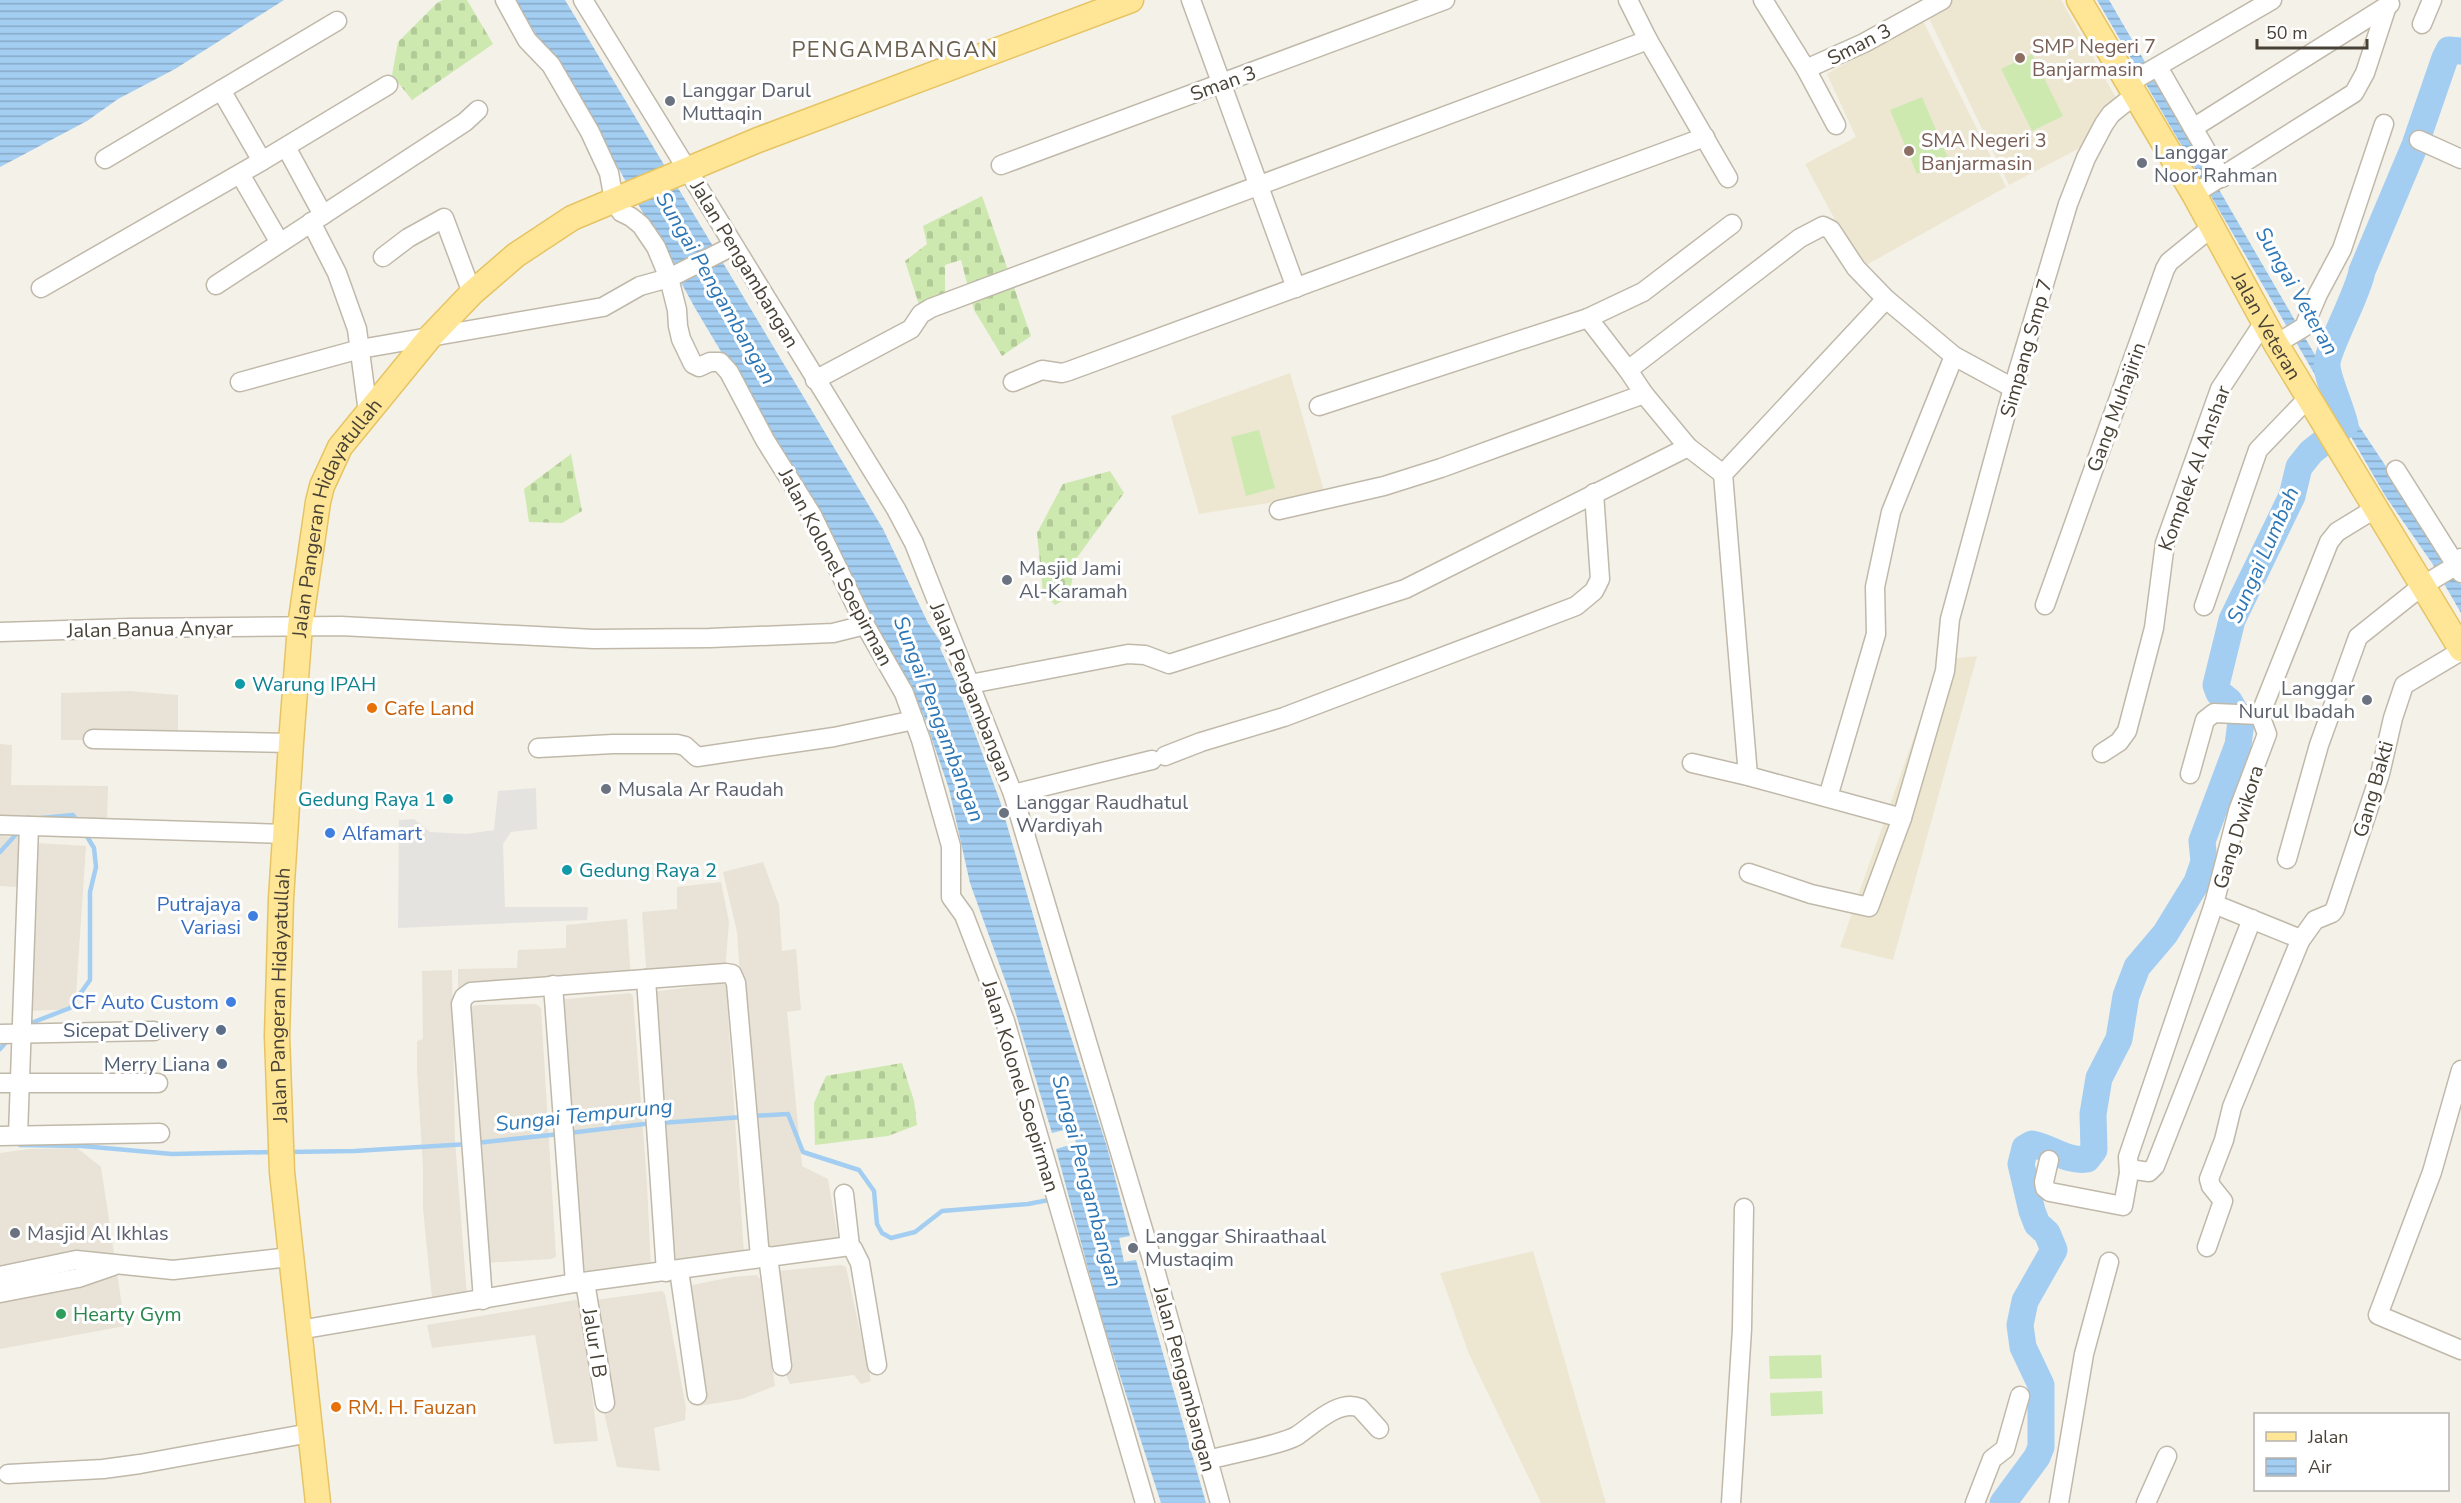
<svg xmlns="http://www.w3.org/2000/svg" width="2461" height="1503" viewBox="0 0 2461 1503" font-family="'Nunito Sans',sans-serif">
  <style>
    .residential { fill: #e8e3d6 }
    .education { fill: #ede7d1 }
    .grass { fill: #cde9b0 }
    .cemetery { fill: url(#cemetery-stones) }
    .parking { fill: #e5e3e0 }
    .water { fill: url(#water-rules) }
    .lines { fill: none; stroke-linecap: round; stroke-linejoin: round }
    .stream { stroke: #a3cef2; stroke-width: 4.5 }
    .river { stroke: #a3cef2; stroke-width: 27 }
    .minor-casing { stroke: #c0b9aa; stroke-width: 21 }
    .major-casing { stroke: #e6c464; stroke-width: 27 }
    .minor { stroke: #fff; stroke-width: 18 }
    .major { stroke: #ffe696; stroke-width: 24 }
    .education-dot { fill: #8d6e63; stroke: #fff; stroke-width: 2 }
    .worship-dot { fill: #6b7280; stroke: #fff; stroke-width: 2 }
    .culture-dot { fill: #0f9aa8; stroke: #fff; stroke-width: 2 }
    .food-dot { fill: #e8710a; stroke: #fff; stroke-width: 2 }
    .shop-dot { fill: #3f7fe0; stroke: #fff; stroke-width: 2 }
    .service-dot { fill: #5c6f8a; stroke: #fff; stroke-width: 2 }
    .leisure-dot { fill: #2e9e5b; stroke: #fff; stroke-width: 2 }
    .labels { text-anchor: middle; stroke-width: 6; stroke-linejoin: round; paint-order: stroke }
    .street-label { font-size: 20px; fill: #484236; stroke: #fff }
    .education-label { font-size: 20px; fill: #785e54; stroke: #fff; text-anchor: start }
    .worship-label { font-size: 20px; fill: #5b616d; stroke: #fff; text-anchor: start }
    .culture-label { font-size: 20px; fill: #0d838f; stroke: #fff; text-anchor: start }
    .food-label { font-size: 20px; fill: #c56008; stroke: #fff; text-anchor: start }
    .shop-label { font-size: 20px; fill: #366cbe; stroke: #fff; text-anchor: end }
    .service-label { font-size: 20px; fill: #4e5e75; stroke: #fff; text-anchor: end }
    .leisure-label { font-size: 20px; fill: #27864d; stroke: #fff; text-anchor: start }
    .water-label { font-size: 21px; font-style: italic; fill: #2d76b6; stroke: #fff }
    .quarter-label { font-size: 22px; letter-spacing: 1.5px; fill: #6b604d; stroke: #fff }
  </style>
  <defs>
    <pattern id="cemetery-stones" width="16" height="16" patternUnits="userSpaceOnUse" patternTransform="scale(1.5)"><rect width="16" height="16" fill="#cde9b0"/><path d="M2 7V4a2 2 0 0 1 4 0v3zM10 15v-3a2 2 0 0 1 4 0v3z" fill="#b2c998"/></pattern>
    <pattern id="water-rules" width="6" height="5" patternUnits="userSpaceOnUse" patternTransform="scale(1.5)"><rect width="6" height="5" fill="#a3cef2"/><path d="M0 2.5h6" fill="none" stroke="#87a9c5"/></pattern>
  </defs>
  <rect width="100%" height="100%" fill="#f4f1e8"/>
  <g class="residential">
    <polygon points="129,691 178,695 178,740 61,740 61,693"/>
    <polygon points="0,744 12,745 11,785 108,786 107,820 0,815"/>
    <polygon points="0,836 20,837 19,887 0,886"/>
    <polygon points="37,843 86,846 75,1009 29,1011"/>
    <polygon points="763,862 779,905 782,951 796,949 801,1010 787,1012 802,1166 828,1179 839,1243 760,1258 737,932 723,872"/>
    <polygon points="721,882 729,922 725,971 647,981 642,912 677,909 677,887"/>
    <polygon points="627,919 631,980 458,996 458,969 517,968 518,950 566,948 566,925"/>
    <polygon points="452,970 455,1141 467,1296 433,1308 423,1209 423,1167 417,1071 417,1041 423,1039 422,971"/>
    <polygon points="721,983 726,985 744,1254 668,1268 652,992"/>
    <polygon points="630,993 633,996 647,1184 651,1267 584,1281 557,1000"/>
    <polygon points="536,1004 541,1008 556,1257 551,1259 483,1263 466,1008 477,1005"/>
    <polygon points="77,1148 101,1167 125,1326 0,1349 0,1153 29,1149"/>
    <polygon points="841,1265 846,1267 871,1381 861,1384 854,1375 790,1384 787,1377 771,1276 778,1271"/>
    <polygon points="757,1275 760,1279 775,1386 742,1399 698,1406 680,1291 682,1287 732,1277"/>
    <polygon points="662,1291 665,1294 686,1408 685,1420 654,1428 660,1471 617,1467 605,1417 591,1303 595,1300"/>
    <polygon points="576,1300 581,1308 598,1441 554,1444 535,1335 432,1348 427,1325"/>
  </g>
  <g class="education">
    <polygon points="1945,0 2061,0 2120,105 2078,149 2009,185 1925,10"/>
    <polygon points="1922,19 2006,187 1861,268 1805,164 1856,137 1827,74"/>
    <polygon points="1290,373 1325,494 1199,514 1171,416"/>
    <polygon points="1977,656 1893,960 1840,947 1941,660"/>
    <polygon points="1533,1251 1606,1503 1541,1503 1469,1354 1440,1273"/>
  </g>
  <g class="grass">
    <polygon points="2032,54 2063,116 2032,131 2001,69"/>
    <polygon points="1922,97 1949,160 1917,174 1890,110"/>
    <polygon points="1259,430 1275,488 1246,496 1231,437"/>
    <polygon points="1821,1355 1822,1378 1770,1379 1769,1356"/>
    <polygon points="1822,1391 1823,1414 1771,1416 1770,1393"/>
  </g>
  <g class="cemetery">
    <polygon points="443,0 467,0 493,44 412,100 392,75 398,42 438,2"/>
    <polygon points="982,196 1031,336 1002,356 974,310 961,260 945,265 945,293 920,308 905,261 927,244 923,226"/>
    <polygon points="571,454 582,511 562,523 529,522 524,489"/>
    <polygon points="1110,471 1124,493 1076,559 1069,597 1055,605 1043,593 1037,533 1063,484"/>
    <polygon points="902,1063 914,1101 917,1125 888,1136 815,1145 814,1103 826,1076"/>
  </g>
  <polygon class="parking" points="536,788 537,829 511,832 503,844 505,907 588,907 587,920 398,928 399,820 414,819 430,832 467,834 494,830 498,791"/>
  <g class="water">
    <polygon points="0,0 284,0 175,69 118,99 87,121 0,167"/>
    <polygon points="513,0 565,0 883,529 928,623 942,644 940,648 958,688 1000,801 1049,970 1107,1147 1130,1236 1119,1238 1124,1262 1136,1260 1206,1503 1161,1503 1101,1317 1056,1149 1076,1143 1072,1128 1052,1133 1009,991 970,883 949,789 924,716 821,519 695,308 620,171 568,82"/>
    <polygon points="2097,0 2109,0 2337,393 2429,531 2461,585 2461,613 2432,563 2386,497"/>
  </g>
  <g class="lines">
    <g class="stream">
      <polyline points="41,818 73,815 79,823"/>
      <polyline points="0,852 20,830"/>
      <polyline points="26,1025 70,1008 90,980 90,892 96,867 94,848 85,833"/>
      <polyline points="0,1049 8,1040"/>
      <polyline points="751,1116 788,1114 803,1152 859,1170 874,1191 877,1224 882,1233 891,1238 915,1232 942,1211 1028,1204 1054,1199"/>
      <polyline points="661,1123 743,1117"/>
      <polyline points="569,1133 653,1123"/>
      <polyline points="16,1142 20,1145 82,1146 172,1154 273,1152"/>
      <polyline points="476,1143 560,1134"/>
      <polyline points="288,1152 355,1151 468,1144"/>
    </g>
    <path class="river" d="M2003,1503L2037,1457L2041,1447V1385L2023,1347L2020,1325L2025,1301L2054,1250L2047,1233L2037,1224L2032,1211L2021,1164L2025,1148L2032,1144C2052,1148 2067,1162 2087,1159L2094,1150L2093,1114L2099,1078L2119,1039L2126,996L2137,967L2165,934L2197,882L2204,862L2202,841L2238,745L2241,722L2229,701L2219,693L2216,685L2232,620L2292,496L2299,467L2311,452L2345,425C2341,407 2329,383 2327,367C2325,352 2358,295 2362,271L2415,145L2445,58L2449,50L2461,51"/>
    <g class="minor-casing">
      <g id="minor">
        <polyline points="505,0 527,40 551,65 590,132 609,173 614,200 621,212 631,217 641,225 656,247 669,278 677,310 678,326 681,339 693,364 699,367 710,362 720,362 729,372 765,440 812,515 865,625 904,693 921,740 951,846 951,897 964,915 1005,1021 1145,1503"/>
        <polyline points="583,0 896,509 914,543 1013,794 1154,1266 1220,1503"/>
        <polyline points="1191,0 1296,288"/>
        <polyline points="1628,0 1648,40 1728,178"/>
        <polyline points="1763,0 1806,69 1836,125"/>
        <polyline points="2422,24 2432,0"/>
        <polyline points="2158,67 2222,178"/>
        <polyline points="1806,69 1864,43 1942,0"/>
        <polyline points="2129,83 2272,0"/>
        <polyline points="221,90 262,161"/>
        <polyline points="2193,128 2390,4"/>
        <polyline points="2419,140 2461,159"/>
        <polyline points="286,147 323,215"/>
        <polyline points="105,159 337,21"/>
        <polyline points="1001,165 1445,0"/>
        <polyline points="240,174 280,243"/>
        <polyline points="2194,194 2354,93 2365,73 2387,6"/>
        <polyline points="311,222 337,273 357,329 368,412"/>
        <polyline points="383,257 408,238 444,218 472,293"/>
        <polyline points="216,285 465,122 478,110"/>
        <polyline points="41,288 262,161 388,85"/>
        <polyline points="2276,344 2304,327 2318,294 2342,249 2384,124"/>
        <polyline points="1628,370 1588,318 1643,292 1732,224"/>
        <polyline points="815,380 911,329 921,314 931,308 1648,40"/>
        <polyline points="240,382 360,349 603,307 640,286 669,278 733,246"/>
        <polyline points="1013,382 1042,370 1062,373 1069,371 1705,137"/>
        <polyline points="1319,406 1588,318"/>
        <polyline points="2396,470 2461,573"/>
        <polyline points="1723,474 1688,447 1644,394 1628,370 1800,238 1823,226 1831,230 1856,268 1886,299"/>
        <polyline points="1279,510 1384,486 1441,468 1644,394"/>
        <polyline points="2045,605 2165,269 2169,262 2212,227"/>
        <polyline points="2204,606 2258,450 2309,397"/>
        <polyline points="0,632 131,628 341,626 594,639 710,638 833,633 865,625"/>
        <polyline points="970,684 1128,654 1145,655 1169,664 1405,589 1688,447"/>
        <polyline points="93,739 291,743"/>
        <polyline points="538,748 613,744 677,744 685,746 697,757 834,737 914,720"/>
        <polyline points="2102,753 2119,742 2127,731 2154,628 2165,543 2220,389 2264,322"/>
        <polyline points="1165,756 1201,742 1284,717 1576,606 1594,591 1600,579 1594,493"/>
        <polyline points="1692,763 1748,776 1902,818"/>
        <polyline points="2190,774 2205,720 2214,713 2260,715"/>
        <polyline points="1748,776 1723,474 1886,299 1954,356 2013,388"/>
        <polyline points="1013,794 1152,760"/>
        <polyline points="1828,797 1876,634 1875,587 1891,512 1954,356"/>
        <polyline points="0,825 285,834"/>
        <polyline points="2287,859 2319,745 2358,637 2422,586 2457,565 2461,558"/>
        <polyline points="1749,873 1811,894 1869,907 1902,818 1945,671 1950,619 2013,388 2068,204 2086,158 2104,124 2111,114 2136,94"/>
        <polyline points="2300,941 2315,920 2332,913 2335,909 2380,774 2393,718 2404,685 2461,651"/>
        <polyline points="646,979 666,1272"/>
        <polyline points="553,985 575,1283"/>
        <polyline points="0,1034 154,1031"/>
        <polyline points="2461,1070 2432,1172 2378,1315 2461,1350"/>
        <polyline points="0,1083 158,1083"/>
        <polyline points="18,1135 29,826"/>
        <polyline points="0,1136 160,1133"/>
        <polyline points="2049,1160 2044,1182 2045,1188 2050,1192 2123,1206 2129,1173 2136,1170 2149,1172 2155,1166 2252,919"/>
        <polyline points="2129,1173 2128,1157 2214,904 2238,811 2267,734 2260,715 2329,542 2337,532 2376,508"/>
        <polyline points="844,1194 850,1246 853,1249 860,1263 877,1365"/>
        <polyline points="2207,1247 2223,1201 2211,1186 2209,1179 2224,1140 2232,1107 2300,941 2298,938 2214,904"/>
        <polyline points="768,1256 782,1366"/>
        <polyline points="679,1270 697,1395"/>
        <polyline points="0,1276 76,1260 173,1270 290,1257"/>
        <polyline points="585,1282 605,1403"/>
        <polyline points="0,1293 78,1278 113,1266"/>
        <polyline points="483,1300 461,1004 464,997 471,992 726,973 732,974 736,983 760,1257"/>
        <polyline points="299,1330 575,1283 850,1246"/>
        <path d="M1207,1460C1226,1455 1285,1444 1298,1435C1314,1424 1339,1399 1360,1408L1379,1429"/>
        <polyline points="8,1474 103,1469 140,1464 310,1433"/>
        <polyline points="1731,1503 1742,1329 1744,1208"/>
        <polyline points="1975,1503 1992,1459 2005,1449 2020,1396"/>
        <polyline points="2059,1503 2084,1354 2109,1262"/>
        <polyline points="2146,1503 2167,1456"/>
      </g>
    </g>
    <g class="major-casing">
      <g id="major">
        <path id="s1" d="M2079,0L2194,194L2276,344L2461,649"/>
        <path id="s2" d="M318,1503L282,1172L277,1036L281,899L291,743L300,626L318,502L322,486L340,447L430,337L472,293L516,255L572,218L758,140L1131,0"/>
      </g>
    </g>
    <use href="#minor" class="minor"/>
    <use href="#major" class="major"/>
  </g>
  <g class="education-dot">
    <circle cx="2020" cy="58" r="6"/>
    <circle cx="1909" cy="151" r="6"/>
  </g>
  <g class="worship-dot">
    <circle cx="670" cy="101" r="6"/>
    <circle cx="2142" cy="163" r="6"/>
    <circle cx="1007" cy="580" r="6"/>
    <circle cx="2367" cy="700" r="6"/>
    <circle cx="606" cy="789" r="6"/>
    <circle cx="1004" cy="813" r="6"/>
    <circle cx="15" cy="1233" r="6"/>
    <circle cx="1133" cy="1248" r="6"/>
  </g>
  <g class="culture-dot">
    <circle cx="240" cy="684" r="6"/>
    <circle cx="448" cy="799" r="6"/>
    <circle cx="567" cy="870" r="6"/>
  </g>
  <g class="food-dot">
    <circle cx="372" cy="708" r="6"/>
    <circle cx="336" cy="1407" r="6"/>
  </g>
  <g class="shop-dot">
    <circle cx="330" cy="833" r="6"/>
    <circle cx="253" cy="916" r="6"/>
    <circle cx="231" cy="1002" r="6"/>
  </g>
  <g class="service-dot">
    <circle cx="221" cy="1030" r="6"/>
    <circle cx="222" cy="1064" r="6"/>
  </g>
  <circle class="leisure-dot" cx="61" cy="1314" r="6"/>
  <g class="labels">
    <g class="street-label">
      <text transform="translate(1859 44) rotate(-27)" y="7">Sman 3</text>
      <text transform="translate(1223 83) rotate(-20)" y="7">Sman 3</text>
      <text transform="translate(745 264) rotate(59)" y="7">Jalan Pengambangan</text>
      <text dy="7" stroke="none"><textPath href="#s1" startOffset="376">Jalan Veteran</textPath></text>
      <text transform="translate(2026 348) rotate(-74)" y="7">Simpang Smp 7</text>
      <text transform="translate(2116 407) rotate(-70)" y="7">Gang Muhajirin</text>
      <text transform="translate(2194 468) rotate(-70)" y="7">Komplek Al Anshar</text>
      <text dy="7" stroke="none"><textPath href="#s2" startOffset="996">Jalan Pangeran Hidayatullah</textPath></text>
      <text transform="translate(836 567) rotate(62)" y="7">Jalan Kolonel Soepirman</text>
      <text transform="translate(150 629) rotate(-1)" y="7">Jalan Banua Anyar</text>
      <text transform="translate(972 692) rotate(68)" y="7">Jalan Pengambangan</text>
      <text transform="translate(2373 789) rotate(-74)" y="7">Gang Bakti</text>
      <text transform="translate(2238 827) rotate(-73)" y="7">Gang Dwikora</text>
      <text dy="7" stroke="none"><textPath href="#s2" startOffset="510">Jalan Pangeran Hidayatullah</textPath></text>
      <text transform="translate(1021 1086) rotate(73)" y="7">Jalan Kolonel Soepirman</text>
      <text transform="translate(595 1343) rotate(81)" y="7">Jalur I B</text>
      <text transform="translate(1185 1379) rotate(75)" y="7">Jalan Pengambangan</text>
    </g>
    <g class="education-label">
      <text x="2032" y="53">SMP Negeri 7<tspan x="2032" dy="23">Banjarmasin</tspan></text>
      <text x="1921" y="147">SMA Negeri 3<tspan x="1921" dy="23">Banjarmasin</tspan></text>
    </g>
    <g class="worship-label">
      <text x="682" y="97">Langgar Darul<tspan x="682" dy="23">Muttaqin</tspan></text>
      <text x="2154" y="159">Langgar<tspan x="2154" dy="23">Noor Rahman</tspan></text>
      <text x="1019" y="575">Masjid Jami<tspan x="1019" dy="23">Al-Karamah</tspan></text>
      <text x="2355" y="695" text-anchor="end">Langgar<tspan x="2355" dy="23">Nurul Ibadah</tspan></text>
      <text x="618" y="796">Musala Ar Raudah</text>
      <text x="1016" y="809">Langgar Raudhatul<tspan x="1016" dy="23">Wardiyah</tspan></text>
      <text x="27" y="1240">Masjid Al Ikhlas</text>
      <text x="1145" y="1243">Langgar Shiraathaal<tspan x="1145" dy="23">Mustaqim</tspan></text>
    </g>
    <g class="culture-label">
      <text x="252" y="691">Warung IPAH</text>
      <text x="436" y="806" text-anchor="end">Gedung Raya 1</text>
      <text x="579" y="877">Gedung Raya 2</text>
    </g>
    <g class="food-label">
      <text x="384" y="715">Cafe Land</text>
      <text x="348" y="1414">RM. H. Fauzan</text>
    </g>
    <g class="shop-label">
      <text x="342" y="840" text-anchor="start">Alfamart</text>
      <text x="241" y="911">Putrajaya<tspan x="241" dy="23">Variasi</tspan></text>
      <text x="219" y="1009">CF Auto Custom</text>
    </g>
    <g class="service-label">
      <text x="209" y="1037">Sicepat Delivery</text>
      <text x="210" y="1071">Merry Liana</text>
    </g>
    <g class="leisure-label">
      <text x="73" y="1321">Hearty Gym</text>
    </g>
    <g class="water-label">
      <text transform="translate(716 288) rotate(60)" y="7">Sungai Pengambangan</text>
      <text transform="translate(2297 291) rotate(60)" y="7">Sungai Veteran</text>
      <text transform="translate(2263 555) rotate(-66)" y="7">Sungai Lumbah</text>
      <text transform="translate(939 719) rotate(69)" y="7">Sungai Pengambangan</text>
      <text transform="translate(584 1115) rotate(-6)" y="7">Sungai Tempurung</text>
      <text transform="translate(1087 1181) rotate(75)" y="7">Sungai Pengambangan</text>
    </g>
    <g class="quarter-label">
      <text x="895" y="57">PENGAMBANGAN</text>
    </g>
  </g>
  <rect x="2254" y="1413" width="195" height="78" fill="#ffffff" stroke="#b6b3af" stroke-width="1.5"/>
  <rect x="2266" y="1432" width="30" height="9" fill="#ffe696" stroke="#b6b3af" stroke-width="1.5"/>
  <text x="2308" y="1443" font-size="18" fill="#484236">Jalan</text>
  <rect x="2266" y="1458" width="30" height="18" fill="url(#water-rules)" stroke="#b6b3af" stroke-width="1.5"/>
  <text x="2308" y="1473" font-size="18" fill="#484236">Air</text>
  <path d="M2257 39v9h110v-9" fill="none" stroke="#484236" stroke-width="3"/>
  <text x="2266" y="39" font-size="18" fill="#484236" stroke="#ffffff" stroke-width="4.5" paint-order="stroke">50 m</text>
</svg>
